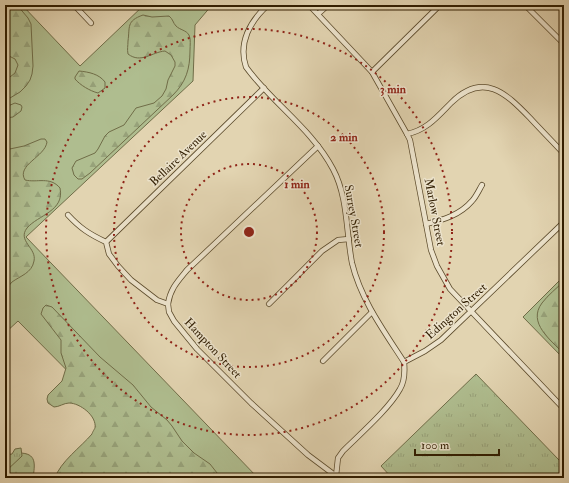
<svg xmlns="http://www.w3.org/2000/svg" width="569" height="483" viewBox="0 0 569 483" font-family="'IM FELL Double Pica',serif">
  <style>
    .green { fill: #afbd8f; stroke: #706d48 }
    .forest { fill: url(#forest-firs); stroke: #706d48 }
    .park { fill: url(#park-tufts); stroke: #706d48 }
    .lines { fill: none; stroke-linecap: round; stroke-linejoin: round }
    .street-casing { stroke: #5c4b2c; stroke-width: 6 }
    .street { stroke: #ece3cc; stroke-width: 4.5 }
    .ring { fill: none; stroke: #8f2418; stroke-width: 2; stroke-dasharray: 2 4 }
    .labels { text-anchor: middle; stroke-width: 3; stroke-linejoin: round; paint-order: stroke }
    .street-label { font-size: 12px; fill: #301d00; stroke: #ece3cc }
    .centre { fill: #8f2418; stroke: #ece3cc; stroke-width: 2 }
    .ring-label { font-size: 12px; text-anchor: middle; font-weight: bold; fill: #8f2418; stroke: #ece3cc; stroke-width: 3; stroke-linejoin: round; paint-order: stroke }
  </style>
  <defs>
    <pattern id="forest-firs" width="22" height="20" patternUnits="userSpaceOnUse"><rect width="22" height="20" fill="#afbd8f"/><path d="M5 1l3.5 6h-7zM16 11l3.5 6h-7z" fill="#97a27a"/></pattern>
    <pattern id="park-tufts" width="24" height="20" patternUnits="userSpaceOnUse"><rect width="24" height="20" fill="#afbd8f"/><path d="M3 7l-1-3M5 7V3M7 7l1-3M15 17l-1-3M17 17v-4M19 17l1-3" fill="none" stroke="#97a27a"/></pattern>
  </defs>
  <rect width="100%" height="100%" fill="#e2d4b1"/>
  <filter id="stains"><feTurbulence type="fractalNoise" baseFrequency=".005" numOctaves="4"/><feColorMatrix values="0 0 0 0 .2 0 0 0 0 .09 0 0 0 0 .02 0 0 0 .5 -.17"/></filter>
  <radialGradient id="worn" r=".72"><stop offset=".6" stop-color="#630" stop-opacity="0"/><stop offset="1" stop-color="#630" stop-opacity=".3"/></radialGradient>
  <g class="green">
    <polygon points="5,5 22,5 80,66 144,5 212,5 195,25 193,81 26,237 258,478 66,478 120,424 18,321 5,333"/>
    <polygon points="564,276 564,359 523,317"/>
  </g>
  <g class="forest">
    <polygon points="5,5 17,5 28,18 31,24 33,66 32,74 30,80 26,86 20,92 5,101 5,81 15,73 18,65 15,59 5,54"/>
    <path d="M143,15L152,17L169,16C173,19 173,23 176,26C180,30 186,30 189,35C191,39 190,46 190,50C190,69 186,82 173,95L90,173L82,179H78L74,175L72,168L76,161L95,153L98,149L105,136L109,132L124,125L136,108L154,103L162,96L166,89L168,80L175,66V62L171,55L165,51C152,52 141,64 128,54C127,49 128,46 128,41C130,27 126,21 143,15Z"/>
    <path d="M79,71C89,72 99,74 105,82V88L98,93C90,91 80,85 75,79V77Z"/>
    <polygon points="15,103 21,105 22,107 21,111 13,117 5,118 5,109 8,106"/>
    <path d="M41,139H45L47,142C45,157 16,165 25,180C37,183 50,176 60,188C65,211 38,215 27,228C17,241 37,248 34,261C32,273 20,276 12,282C9,285 7,289 5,292V150L24,146Z"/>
    <path d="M564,281V354C551,340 527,323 542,303C548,295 557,288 564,281Z"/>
    <path d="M46,305L52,307L100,357L133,385L151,407L167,420L172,426L182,441L194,453L210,464L221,478H55C60,462 81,447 92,434C92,433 95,428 95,428C97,416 80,403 69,403C64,403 59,407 54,407L48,403L47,399L48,395L62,381L66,368L61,353V340L41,314L43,308Z"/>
    <path d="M19,453C37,453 35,464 33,478H5V459Z"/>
  </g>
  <g class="park">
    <polygon points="476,374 559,460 564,462 564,478 392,478 381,466"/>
    <polygon points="21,448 22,456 5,472 5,451 5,455 12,454 15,449"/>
  </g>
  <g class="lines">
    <g class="street-casing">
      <g id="street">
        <polyline points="74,5 91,23"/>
        <path d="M268,5C250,21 238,43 246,67C272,103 312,129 333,169C348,197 346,232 352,263C361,300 384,331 404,362"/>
        <polyline points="309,5 372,72 407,134 410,140 431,250 437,266 450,289 564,409"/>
        <polyline points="525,5 564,44"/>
        <polyline points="318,14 328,5"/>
        <polyline points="372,72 440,5"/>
        <path d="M407,134C427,130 438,116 451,103C483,71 506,93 530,118C541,130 553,142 564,154"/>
        <path d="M68,215C80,228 89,234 106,242L109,254L118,266L131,280L157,300L168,304L169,312L174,321L197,349L251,403L308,455L336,476V478"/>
        <path d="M426,224C443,220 460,215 472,201C476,197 479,190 482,185"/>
        <polyline points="106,242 264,88"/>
        <path d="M168,304C170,289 178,281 187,270L318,146"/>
        <polyline points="269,304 322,251 338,240 349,239"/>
        <polyline points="323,361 372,312"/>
        <path d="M336,476L338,458L343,451C359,435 389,409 400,389C405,381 405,372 404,362L425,351L441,340L564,222"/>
      </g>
    </g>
    <use href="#street" class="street"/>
  </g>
  <g class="ring">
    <circle cx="249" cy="232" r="68"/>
    <circle cx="249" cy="232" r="135"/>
    <circle cx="249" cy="232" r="203"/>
  </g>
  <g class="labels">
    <g class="street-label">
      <text transform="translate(178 158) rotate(-44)" y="4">Bellaire Avenue</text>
      <text transform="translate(435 212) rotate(79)" y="4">Marlow Street</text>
      <text transform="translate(354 216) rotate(80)" y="4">Surrey Street</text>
      <text transform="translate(456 311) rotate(-42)" y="4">Edington Street</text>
      <text transform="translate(213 348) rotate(47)" y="4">Hampton Street</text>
    </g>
  </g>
  <circle cx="249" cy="232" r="6" class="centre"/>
  <g class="ring-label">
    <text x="393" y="93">3 min</text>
    <text x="344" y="141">2 min</text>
    <text x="297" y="188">1 min</text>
  </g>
  <rect width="569" height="483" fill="none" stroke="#e2d4b1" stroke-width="20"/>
  <rect x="6" y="6" width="557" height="471" fill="none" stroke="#301d00" stroke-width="2"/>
  <rect x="10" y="10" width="549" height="463" fill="none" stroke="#301d00"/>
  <path d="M415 449v6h84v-6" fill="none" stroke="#301d00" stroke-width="2"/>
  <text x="421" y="449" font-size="12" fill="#301d00" stroke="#ece3cc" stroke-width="3" paint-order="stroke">100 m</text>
  <rect width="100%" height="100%" filter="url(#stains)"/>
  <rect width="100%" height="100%" fill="url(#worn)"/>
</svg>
